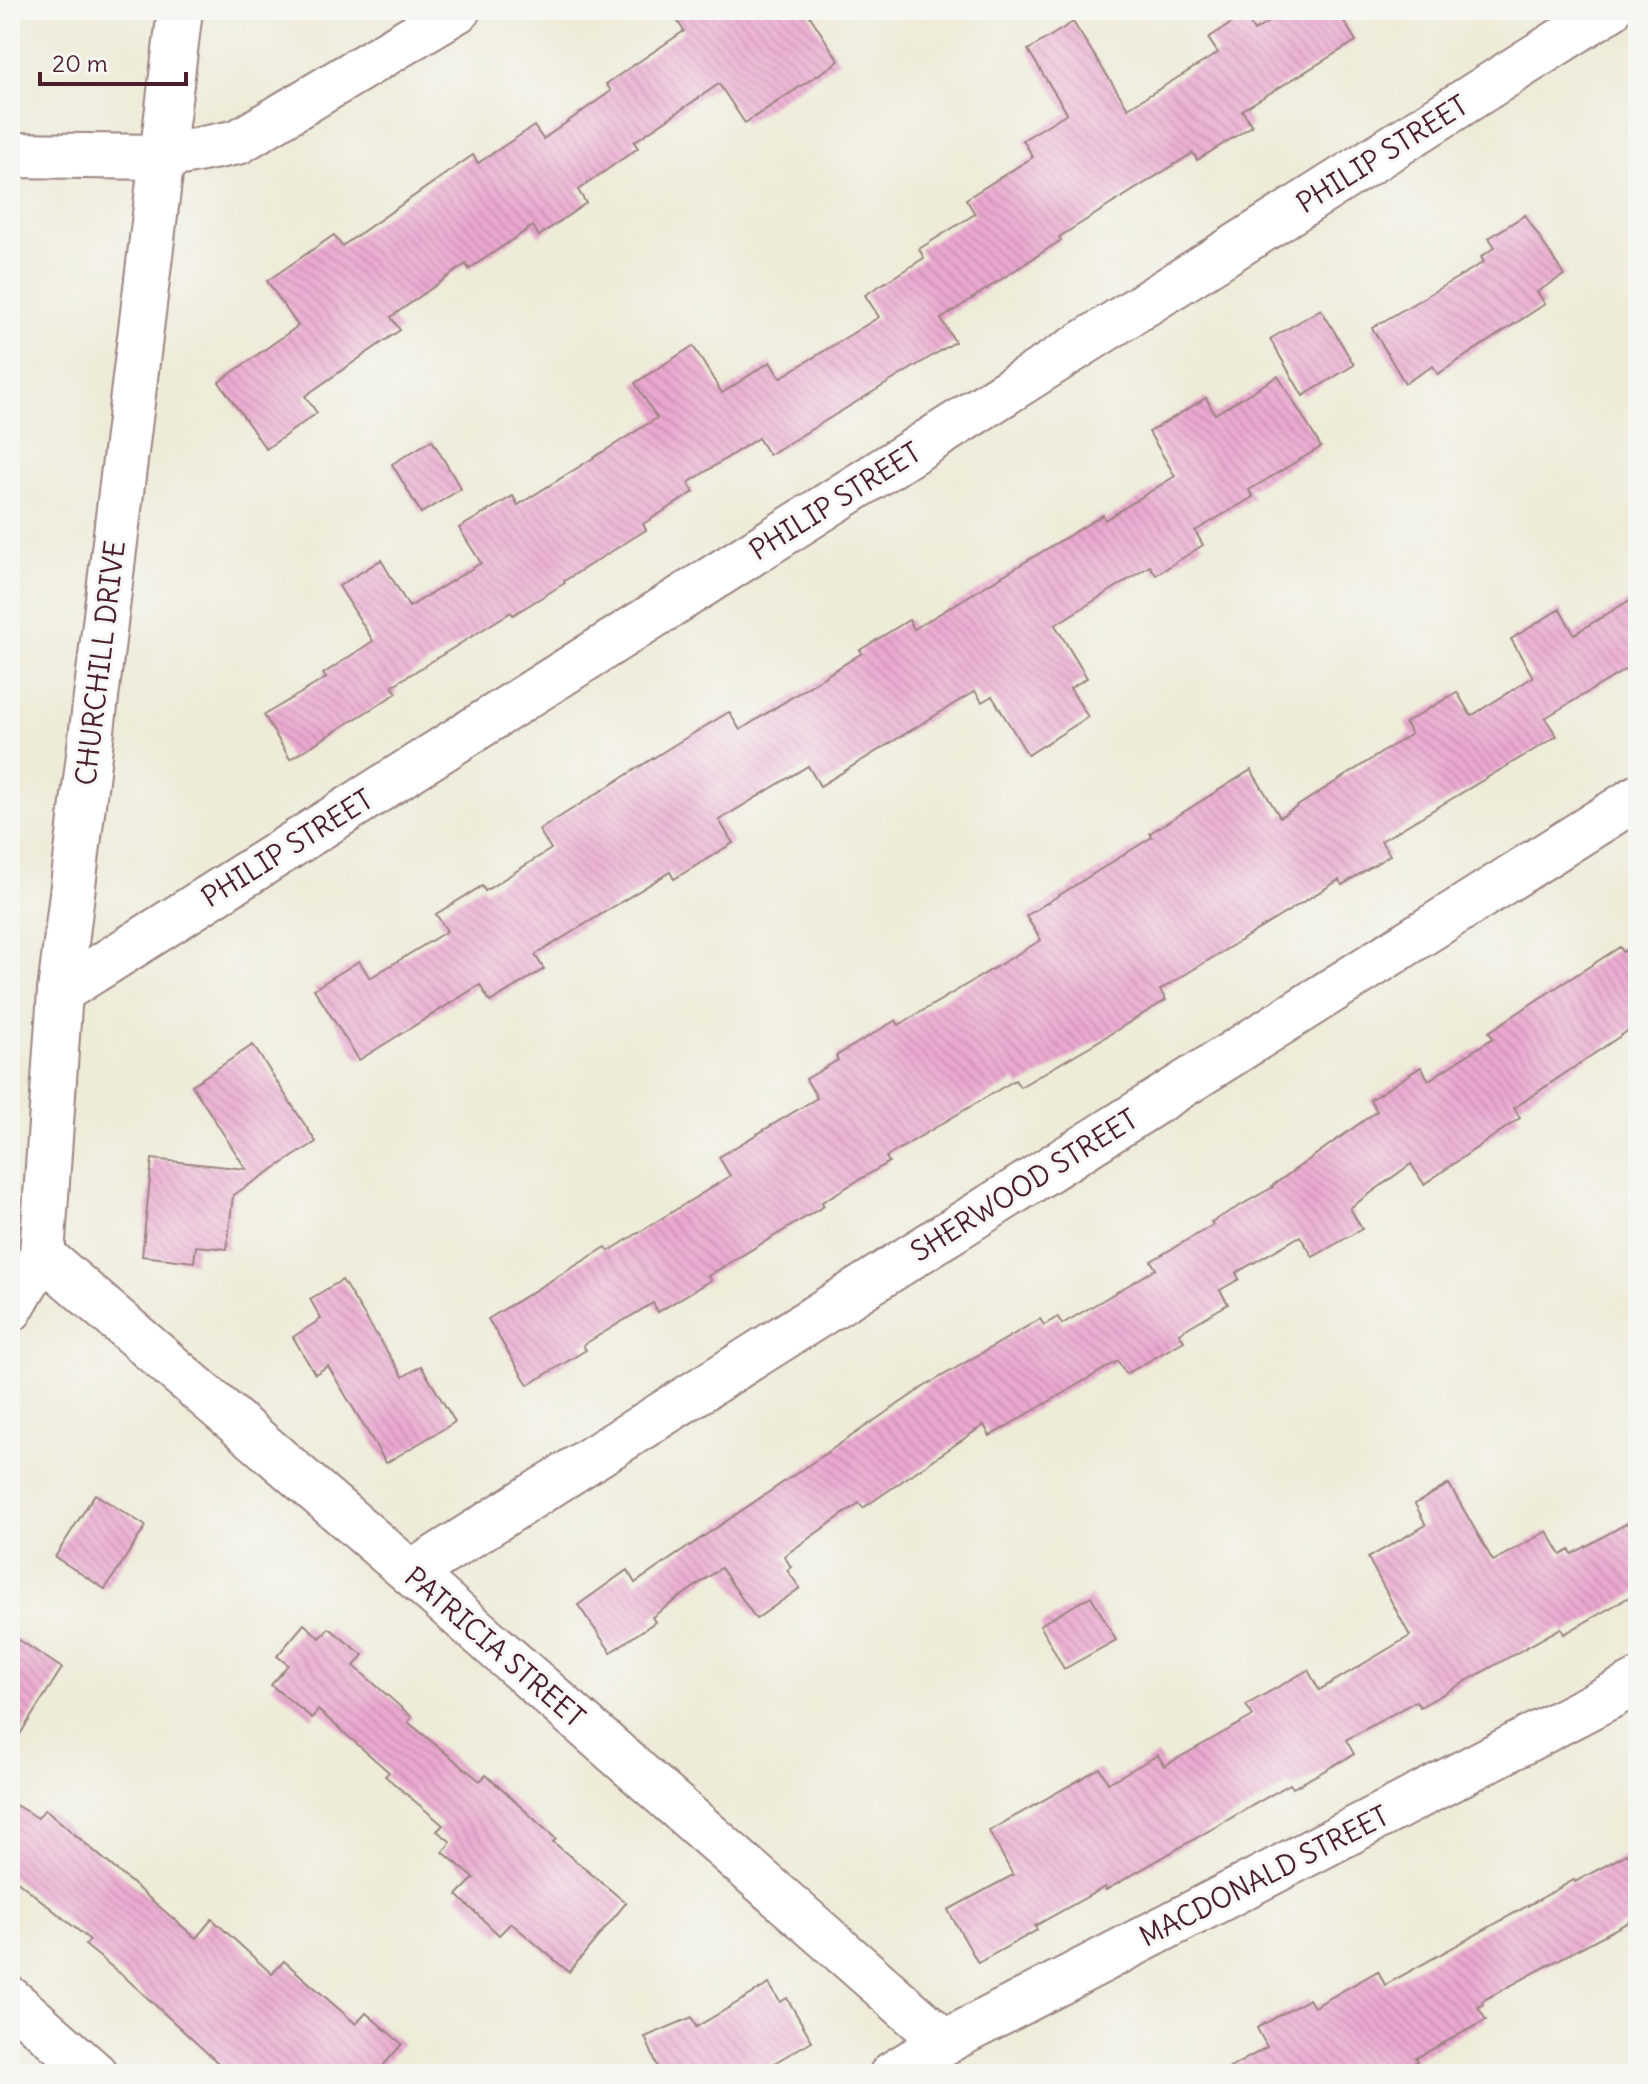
<svg xmlns="http://www.w3.org/2000/svg" width="1648" height="2084" viewBox="0 0 1648 2084" font-family="Delius,sans-serif">
  <style>
    .building { fill: url(#building-back-hatch) }
    .lines { fill: none; stroke-linecap: round; stroke-linejoin: round }
    .minor-casing { stroke: #9c8582; stroke-width: 48 }
    .tertiary-casing { stroke: #9c8582; stroke-width: 48 }
    .minor { stroke: #fff; stroke-width: 44 }
    .tertiary { stroke: #fff; stroke-width: 44 }
    .labels { text-anchor: middle; stroke-width: 6; stroke-linejoin: round; paint-order: stroke }
    .street-label { font-size: 28px; fill: #4a1f2b; stroke: #f6f6f2 }
  </style>
  <defs>
    <pattern id="building-back-hatch" width="6" height="6" patternUnits="userSpaceOnUse" patternTransform="scale(2)"><rect width="6" height="6" fill="#eaa8cf"/><path d="M-1 5l2 2M0 0l6 6M5-1l2 2" fill="none" stroke="#ca90b2"/></pattern>
  </defs>
  <rect width="100%" height="100%" fill="#f6f6f2"/>
  <filter id="ink" filterUnits="userSpaceOnUse"><feTurbulence type="fractalNoise" baseFrequency=".0125" numOctaves="2"/><feDisplacementMap in="SourceGraphic" scale="16" xChannelSelector="R" yChannelSelector="G"/><feConvolveMatrix kernelMatrix="1 2 1 2 8 2 1 2 1" color-interpolation-filters="sRGB"/></filter>
  <filter id="wash" filterUnits="userSpaceOnUse"><feTurbulence type="fractalNoise" baseFrequency=".006" numOctaves="4" result="noise"/><feDisplacementMap in="SourceGraphic" scale="32" xChannelSelector="R" yChannelSelector="G"/><feGaussianBlur stdDeviation="1.8" result="paint"/><feColorMatrix in="noise" values="0 0 0 0 0 0 0 0 0 0 0 0 0 0 0 0 0 1.4 0 .05"/><feComposite in="paint" operator="in"/></filter>
  <g filter="url(#wash)">
    <rect width="100%" height="100%" fill="#eeebd8"/>
    <g id="blocks">
      <g class="building">
        <polygon points="670,10 806,10 839,61 745,123 719,84 634,142 638,148 578,190 586,203 539,236 533,226 469,269 466,264 391,317 400,330 305,396 317,413 266,449 219,382 298,326 267,281 334,235 342,246 473,155 478,163 534,126 543,139 611,91 606,84 684,31"/>
        <polygon points="1287,10 1337,10 1356,41 1242,110 1252,126 1197,160 1193,153 1059,237 1061,240 941,319 955,342 769,455 758,438 688,483 694,492 643,524 646,530 564,581 565,583 513,615 511,612 392,686 397,693 290,759 264,715 326,678 323,674 373,641 339,586 381,560 409,607 481,563 459,528 513,496 518,505 657,418 635,383 693,346 722,393 770,362 780,378 879,317 865,295 924,258 919,249 975,214 966,199 1033,157 1023,140 1067,113 1028,50 1073,22 1128,108 1218,53 1208,38 1245,15 1254,31"/>
        <polygon points="1525,215 1564,275 1537,292 1545,304 1438,374 1433,366 1405,383 1372,328 1484,262 1481,257 1495,247 1489,238"/>
        <polygon points="1321,309 1354,365 1303,396 1270,339"/>
        <polygon points="1278,376 1321,447 1249,490 1253,497 1195,531 1203,545 1156,575 1150,566 1055,625 1087,678 1070,688 1088,717 1028,755 992,696 982,702 975,691 820,786 808,766 719,820 733,843 674,879 670,872 535,955 544,969 490,1002 480,985 359,1060 314,989 359,961 370,978 447,931 436,914 482,886 485,891 551,849 539,830 674,745 729,712 740,730 862,653 860,650 909,620 914,629 1103,515 1105,520 1175,476 1149,432 1206,398 1215,414"/>
        <polygon points="432,440 461,489 421,513 392,464"/>
        <polygon points="1638,595 1638,662 1545,718 1557,736 1381,841 1390,855 1342,885 1339,880 1160,990 1166,1000 1102,1039 1020,1087 1015,1080 886,1157 889,1162 822,1202 824,1206 708,1276 711,1280 658,1312 653,1303 583,1345 586,1350 528,1385 488,1319 606,1247 609,1251 730,1176 719,1157 817,1098 806,1079 838,1060 836,1056 896,1020 899,1025 1041,940 1026,916 1152,837 1150,833 1251,770 1280,817 1411,734 1405,723 1457,692 1471,716 1533,677 1511,639 1560,609 1574,634"/>
        <polygon points="1638,942 1638,1024 1514,1108 1520,1118 1424,1184 1411,1164 1350,1208 1362,1229 1313,1257 1300,1236 1236,1273 1239,1279 1220,1290 1228,1304 1179,1333 1184,1341 1126,1374 1118,1361 990,1436 984,1425 863,1508 859,1503 784,1556 791,1567 787,1570 800,1588 756,1619 721,1568 652,1617 655,1622 611,1652 578,1605 627,1570 635,1583 925,1386 1040,1319 1044,1325 1058,1317 1062,1324 1156,1269 1151,1261 1213,1225 1211,1222 1273,1187 1272,1186 1377,1111 1370,1100 1421,1067 1429,1080 1493,1038 1489,1032 1540,998 1620,947 1623,952"/>
        <polygon points="253,1045 316,1142 233,1195 227,1249 196,1246 194,1262 142,1256 152,1159 246,1169 192,1085"/>
        <polygon points="342,1280 403,1377 421,1366 455,1422 386,1463 328,1366 315,1374 293,1337 321,1319 310,1299"/>
        <polygon points="1449,1484 1493,1561 1547,1531 1561,1555 1570,1550 1572,1554 1638,1517 1638,1592 1564,1634 1561,1628 1420,1707 1416,1701 1346,1740 1354,1754 1293,1788 1290,1784 1106,1890 1105,1887 1035,1926 1037,1930 978,1963 948,1910 1013,1875 989,1831 1100,1768 1108,1783 1158,1755 1164,1766 1253,1716 1246,1705 1308,1670 1319,1690 1410,1636 1368,1558 1426,1525 1415,1504"/>
        <polygon points="95,1494 146,1526 105,1589 55,1557"/>
        <polygon points="1091,1596 1116,1640 1064,1669 1040,1625"/>
        <polygon points="304,1624 320,1638 329,1628 363,1655 354,1666 412,1717 408,1722 480,1781 486,1775 556,1839 553,1842 626,1903 569,1972 511,1923 499,1935 457,1895 474,1878 443,1852 451,1842 437,1831 443,1825 385,1776 389,1772 318,1710 312,1718 271,1685 288,1665 277,1656"/>
        <polygon points="10,1634 62,1668 10,1750"/>
        <polygon points="10,1802 38,1818 45,1809 196,1938 212,1919 272,1974 284,1961 356,2024 366,2013 402,2044 376,2074 230,2074 128,1980 85,1945 90,1940 10,1875"/>
        <polygon points="1638,1848 1638,1917 1482,2001 1483,2005 1478,2007 1486,2020 1416,2058 1418,2061 1394,2074 1219,2074 1267,2047 1257,2028 1309,1999 1314,2007 1378,1971 1385,1985 1574,1880 1575,1882"/>
        <polygon points="769,1984 780,2002 787,1998 812,2041 755,2074 661,2074 645,2037 692,2017 696,2027"/>
      </g>
    </g>
  </g>
  <g filter="url(#ink)">
    <use href="#blocks" fill-opacity="0" stroke="#9c8582" stroke-width="2"/>
    <g class="lines">
      <g class="minor-casing">
        <g id="minor">
          <polyline points="10,155 162,157 238,142 458,10"/>
          <polyline points="60,992 1609,10"/>
          <polyline points="42,1255 411,1573 945,2042"/>
          <polyline points="10,1310 42,1255 60,992 180,10"/>
          <polyline points="411,1573 1638,797"/>
          <polyline points="10,1999 95,2074"/>
        </g>
      </g>
      <g class="tertiary-casing">
        <polyline id="tertiary" points="892,2074 945,2042 1638,1682"/>
      </g>
      <use href="#minor" class="minor"/>
      <use href="#tertiary" class="tertiary"/>
    </g>
  </g>
  <g class="labels">
    <g class="street-label">
      <text transform="translate(1382 154) rotate(-32)" y="10">PHILIP STREET</text>
      <text transform="translate(835 501) rotate(-32)" y="10">PHILIP STREET</text>
      <text transform="translate(100 663) rotate(-83)" y="10">CHURCHILL DRIVE</text>
      <text transform="translate(287 848) rotate(-32)" y="10">PHILIP STREET</text>
      <text transform="translate(1024 1185) rotate(-32)" y="10">SHERWOOD STREET</text>
      <text transform="translate(495 1647) rotate(41)" y="10">PATRICIA STREET</text>
      <text transform="translate(1264 1876) rotate(-27)" y="10">MACDONALD STREET</text>
    </g>
  </g>
  <rect width="1648" height="2084" fill="none" stroke="#f6f6f2" stroke-width="40"/>
  <path d="M40 72v12h146v-12" fill="none" stroke="#4a1f2b" stroke-width="4"/>
  <text x="52" y="72" font-size="24" fill="#4a1f2b" stroke="#f6f6f2" stroke-width="6" paint-order="stroke">20 m</text>
</svg>
